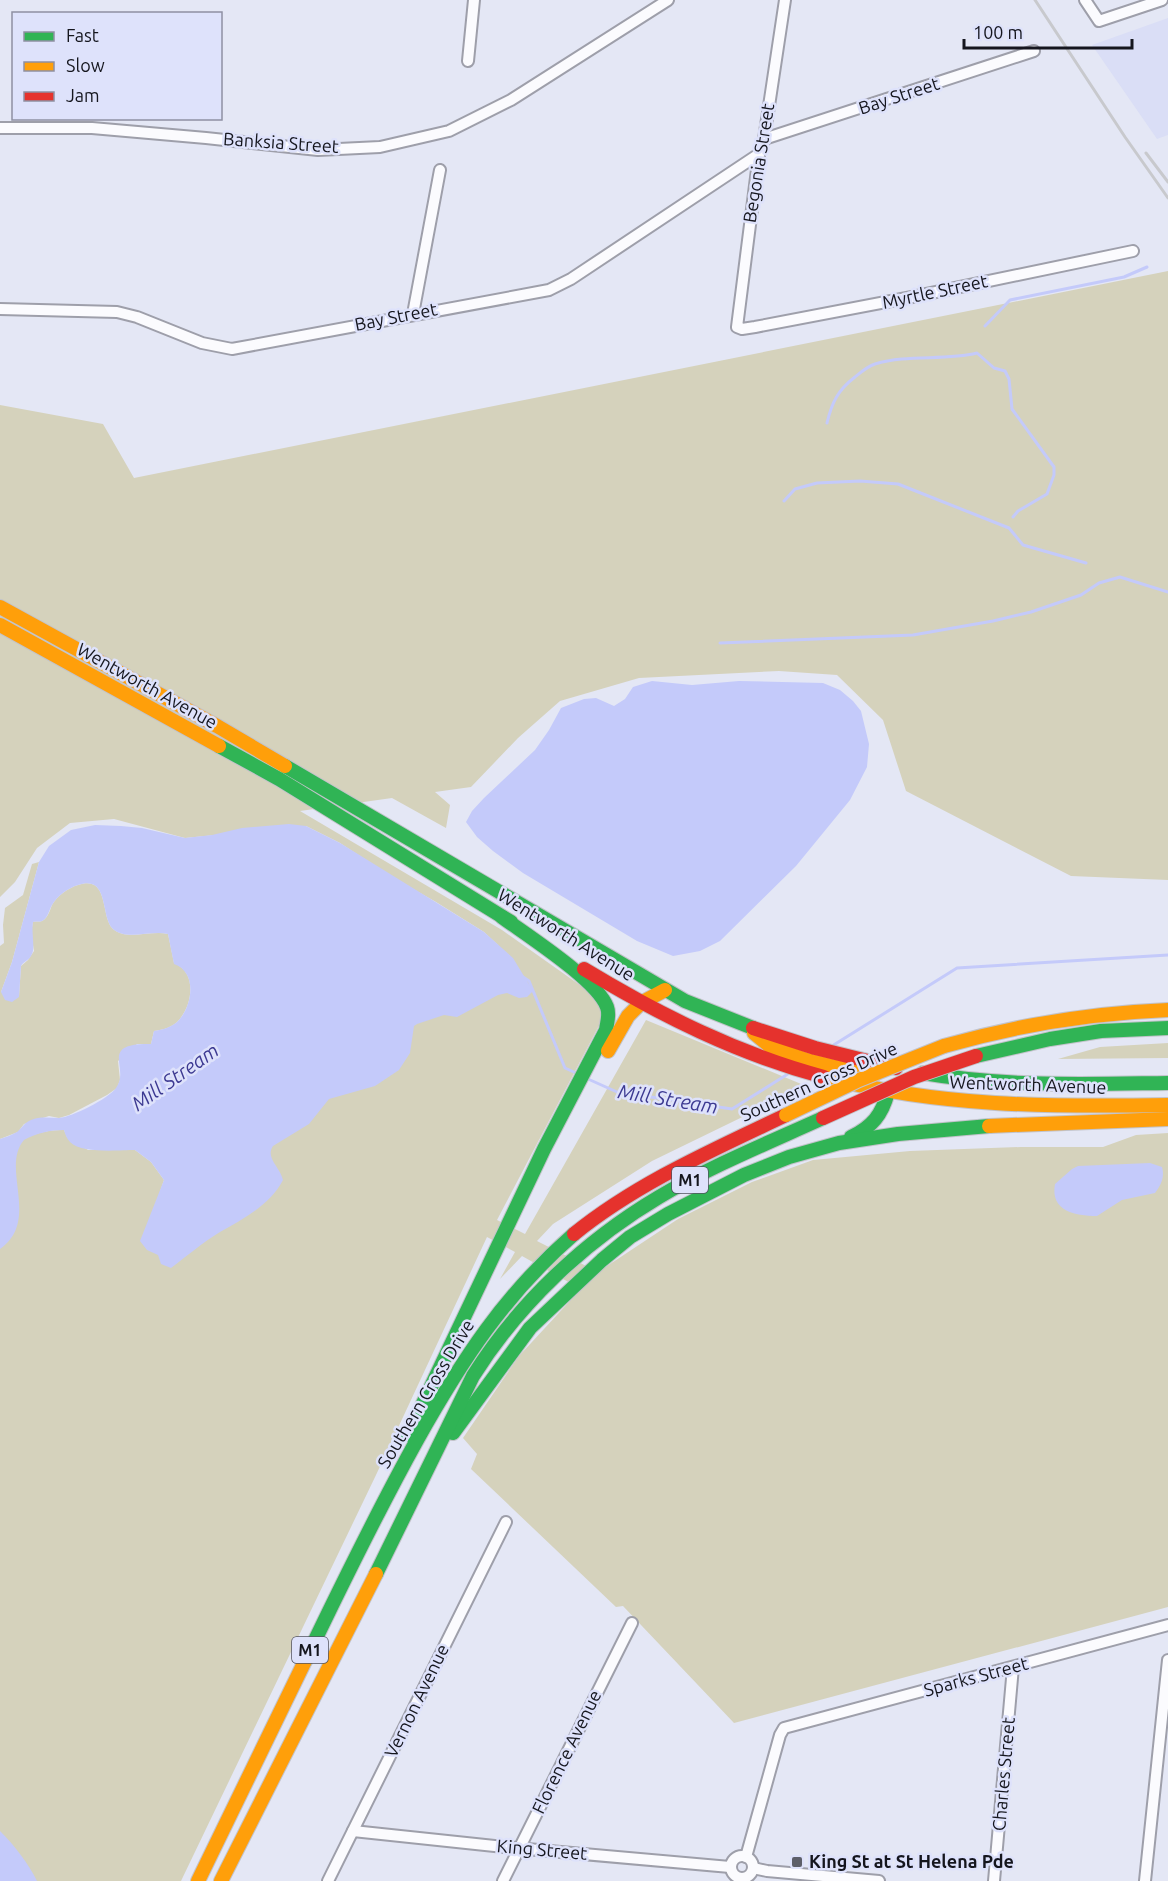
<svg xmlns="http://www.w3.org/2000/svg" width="1168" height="1881" viewBox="0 0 1168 1881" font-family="Ubuntu,sans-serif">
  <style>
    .built { fill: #dadef6 }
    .green { fill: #d5d2bc }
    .water { fill: #c4cafa }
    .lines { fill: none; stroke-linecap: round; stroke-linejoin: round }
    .stream { stroke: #c4cafa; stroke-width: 3 }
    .street-casing { stroke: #9e9faa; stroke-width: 14 }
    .fast-casing { stroke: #c2c3ca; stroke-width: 16 }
    .slow-casing { stroke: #c2c3ca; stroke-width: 16 }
    .jam-casing { stroke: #c2c3ca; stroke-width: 16 }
    .street { stroke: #fbfbfe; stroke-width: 10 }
    .fast { stroke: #30b455; stroke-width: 14 }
    .slow { stroke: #ff9f0a; stroke-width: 14 }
    .jam { stroke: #e5322d; stroke-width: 14 }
    .rail { stroke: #c8c9cd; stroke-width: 3 }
    .slow-bridge-casing { stroke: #c2c3ca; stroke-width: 16; stroke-linecap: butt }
    .jam-bridge-casing { stroke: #c2c3ca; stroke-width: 16; stroke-linecap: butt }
    .slow-bridge { stroke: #ff9f0a; stroke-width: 14 }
    .jam-bridge { stroke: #e5322d; stroke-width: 14 }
    .poi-dot { fill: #5d5f69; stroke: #dee2fb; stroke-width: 2 }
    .labels { text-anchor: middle; stroke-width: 5; stroke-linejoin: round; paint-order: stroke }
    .shield { fill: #dee2fb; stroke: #515360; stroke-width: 1.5 }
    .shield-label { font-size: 16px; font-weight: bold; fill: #15161e }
    .street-label { font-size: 18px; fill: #15161e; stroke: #dee2fb }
    .poi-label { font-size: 18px; font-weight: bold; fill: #15161e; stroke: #dee2fb; text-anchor: start }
    .water-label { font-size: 20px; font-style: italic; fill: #3d3a92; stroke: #dee2fb }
  </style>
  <rect width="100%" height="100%" fill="#e4e7f5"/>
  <polygon class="built" points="1168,18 1168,135 1157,139 1092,45"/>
  <g class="green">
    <path d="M1168,271V880L1071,876L906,791L883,720L837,675L779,671L639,678L560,701L518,738L471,787L435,792L450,805L446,828L392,798L300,811L502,930L594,995L604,1016L497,1220L525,1234L646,1020L806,1086L652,1161L553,1224L537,1241L598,1272L678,1219L752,1182L813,1160L910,1151L1021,1147H1103L1136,1135L1168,1133V1607L734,1723L623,1606L616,1607L471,1469L477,1454L463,1438L519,1356L581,1289L522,1256L500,1279L515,1252L487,1237L376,1475L181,1881H0V1238C3,1230 10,1221 11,1213C14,1201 5,1184 4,1172C1,1141 40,1129 64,1130L67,1137L88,1150H135L151,1162L164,1180L153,1212L498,945L484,932L436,902L392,877L340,843L306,826L185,838L114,819L70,823L37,848L15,882L0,897V405L103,424L134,478Z"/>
    <path d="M39,862L12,962L1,992L19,996L21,966L28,960L34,951L31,933L33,922C36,921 40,922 42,921C48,918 50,910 52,905C57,896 68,888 78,885C110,874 100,917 113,929C126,941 151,930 168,934L174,963C197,972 193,1004 179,1020C173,1027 163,1030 154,1031L151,1044H137L118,1061L120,1080L117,1088L107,1095L69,1115L59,1118L49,1116L24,1124L18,1132L0,1139V946L4,943L3,925L5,908L23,895L32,864Z"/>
    <polygon points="1168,1043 1168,1058 1058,1059 1100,1047"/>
  </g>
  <g class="water">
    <polygon points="652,681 692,685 739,681 823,683 840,690 853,701 861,711 869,744 867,767 850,800 796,866 720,941 700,951 673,956 637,941 523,873 493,851 477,837 466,822 472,811 484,798 535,750 549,730 561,708 584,699 596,698 614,706 625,699 633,687"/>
    <path d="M289,824L306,826L340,843L484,932L513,958L533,991L527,997L519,998L507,993L498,995L457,1017L444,1015L417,1024L414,1026L410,1053L399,1070L375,1086L329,1099L309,1124L273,1146C265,1158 280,1167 283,1180C270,1205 243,1219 220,1232C202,1243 187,1256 171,1268L161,1264L158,1255L147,1250L140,1241L164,1180L151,1162L135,1150C119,1150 82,1154 70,1142C67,1139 65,1134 64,1130C50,1130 37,1133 24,1140C0,1168 41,1220 0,1249V1139C6,1137 12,1135 17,1132C22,1128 25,1122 31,1120C40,1116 50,1118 59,1118C72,1117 108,1099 116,1088C131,1068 97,1043 151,1044L154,1031C162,1030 173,1027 179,1020C193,1004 197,972 174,964L168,934C151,930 126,941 113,929C100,917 110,874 78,885C68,888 57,896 52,905C49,910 48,918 42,921C40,922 36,921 33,922C31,934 36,949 31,956C28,961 24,961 21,966L19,997L12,1002L5,1000L1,992L12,962L39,862L49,846L71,830L95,825L121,826L142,828L185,838L212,835L242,828Z"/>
    <path d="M1150,1163L1162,1167C1165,1177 1161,1185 1155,1193L1122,1200L1097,1216C1075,1216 1050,1211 1055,1184L1072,1169L1078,1166Z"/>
    <path d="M0,1831C15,1846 28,1863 37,1881H0Z"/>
  </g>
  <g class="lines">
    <g class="stream">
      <polyline points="985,326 1010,300 1124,277 1147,267"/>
      <path d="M827,423C832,402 838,390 855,377C861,372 868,366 875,364C908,354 944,361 977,353L994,368L1005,371L1009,379L1012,409L1054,467V475L1047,494L1018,511L1013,517"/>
      <polyline points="784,501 795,489 817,483 860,481 898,484 1009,528 1023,545 1086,563"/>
      <polyline points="720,643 913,635 993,621 1031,612 1081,595 1099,583 1120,577 1168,592"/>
      <polyline points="523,977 529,981 565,1068 576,1073"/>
      <polyline points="832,1046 957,968 1168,955"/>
      <polyline points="588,1079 617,1092 732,1109 791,1072"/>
    </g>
    <g class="street-casing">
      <g id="street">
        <polyline points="785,0 764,139 759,154 737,327 742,329 755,327 912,297 1133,251"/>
        <polyline points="1085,0 1099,21 1162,0"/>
        <polyline points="468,61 474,0"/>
        <polyline points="0,128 92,128 206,138 318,150 380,147 449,131 511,100 668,0"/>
        <polyline points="764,139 1034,51"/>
        <polyline points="0,309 117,312 137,317 202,343 232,349 549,290 571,279 759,154"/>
        <polyline points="413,314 440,170"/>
        <polyline points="353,1831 504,1847 730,1867"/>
        <circle cx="742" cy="1867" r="11"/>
        <polyline points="746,1857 780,1735 784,1728 1168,1625"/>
        <polyline points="753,1868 767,1871 879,1881"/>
        <polyline points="328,1881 506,1522"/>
        <polyline points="503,1881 632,1623"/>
        <polyline points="994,1881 1013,1667"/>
        <polyline points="1145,1881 1168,1660"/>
      </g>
    </g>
    <g class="fast-casing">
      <g id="fast">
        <polyline points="219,746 279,779 511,922"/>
        <polyline points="285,766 685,1001 753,1028"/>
        <polyline points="976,1056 1050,1039 1101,1031 1168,1028"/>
        <path d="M923,1073C1004,1087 1086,1084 1168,1083"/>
        <path d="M851,1137C872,1127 882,1115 888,1092"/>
        <polyline points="453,1433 530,1328 602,1260 630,1237 668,1214 744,1175 789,1157 839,1143 898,1134 989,1126"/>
        <path d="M408,1435L544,1149L606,1030C607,1022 610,1015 607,1007C597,980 528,936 502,917"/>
        <path d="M376,1574L473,1376C519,1303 585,1241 659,1197C711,1166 768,1143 823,1118"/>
        <path d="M305,1661C341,1586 377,1512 417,1440C462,1360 504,1295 574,1234"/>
      </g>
    </g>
    <g class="slow-casing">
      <g id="slow">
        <polyline points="0,607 217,726 285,766"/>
        <polyline points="0,625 219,746"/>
        <polyline points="754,1033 771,1047 807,1060 873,1076"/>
        <path d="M944,1046C1018,1025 1091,1013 1168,1010"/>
        <polyline points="608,1051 628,1016 641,1003 665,990"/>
        <path d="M824,1077C941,1107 1049,1107 1168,1105"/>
        <polyline points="989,1126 1168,1119"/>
        <polyline points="198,1881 305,1661"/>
        <polyline points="221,1881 376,1574"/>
      </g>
    </g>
    <g class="jam-casing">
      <g id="jam">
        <path d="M584,969C660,1015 738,1054 824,1077"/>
        <polyline points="753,1028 815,1048 896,1068"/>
        <path d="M574,1234C637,1183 713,1150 786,1115"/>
      </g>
    </g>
    <use href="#street" class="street"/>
    <use href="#fast" class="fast"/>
    <use href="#slow" class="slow"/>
    <use href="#jam" class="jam"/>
    <g class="rail">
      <polyline points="1035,0 1125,137 1168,198"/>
      <polyline points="1146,153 1168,182"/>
    </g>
    <g class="slow-bridge-casing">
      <polyline id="slow-bridge" points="786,1115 859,1080 944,1046"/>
    </g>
    <g class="jam-bridge-casing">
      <polyline id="jam-bridge" points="823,1118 914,1077 976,1056"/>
    </g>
    <use href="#slow-bridge" class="slow-bridge"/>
    <use href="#jam-bridge" class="jam-bridge"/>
  </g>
  <rect class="poi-dot" x="791" y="1856" width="12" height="12" rx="3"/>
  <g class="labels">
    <g class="shield">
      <rect x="672" y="1167" width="36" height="26" rx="4.5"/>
      <rect x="292" y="1637" width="36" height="26" rx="4.5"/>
    </g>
    <g class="shield-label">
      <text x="690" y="1186">M1</text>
      <text x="310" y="1656">M1</text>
    </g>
    <g class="street-label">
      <text transform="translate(899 96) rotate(-18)" y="6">Bay Street</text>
      <text transform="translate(281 143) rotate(4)" y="6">Banksia Street</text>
      <text transform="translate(759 163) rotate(-81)" y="6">Begonia Street</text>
      <text transform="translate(935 292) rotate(-12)" y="6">Myrtle Street</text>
      <text transform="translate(396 317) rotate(-11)" y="6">Bay Street</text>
      <text transform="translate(147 686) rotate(29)" y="6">Wentworth Avenue</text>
      <text transform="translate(566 935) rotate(32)" y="6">Wentworth Avenue</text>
      <text transform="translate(819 1082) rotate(-24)" y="6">Southern Cross Drive</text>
      <text transform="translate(1028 1085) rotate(2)" y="6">Wentworth Avenue</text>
      <text transform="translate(426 1394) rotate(-59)" y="6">Southern Cross Drive</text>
      <text transform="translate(976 1677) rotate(-15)" y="6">Sparks Street</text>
      <text transform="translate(417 1701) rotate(-64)" y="6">Vernon Avenue</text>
      <text transform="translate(567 1752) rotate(-64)" y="6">Florence Avenue</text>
      <text transform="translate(1004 1774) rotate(-85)" y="6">Charles Street</text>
      <text transform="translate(542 1850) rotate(5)" y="6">King Street</text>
    </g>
    <g class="poi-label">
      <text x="809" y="1868">King St at St Helena Pde</text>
    </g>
    <g class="water-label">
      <text transform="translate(175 1077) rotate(-35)" y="7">Mill Stream</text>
      <text transform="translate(668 1099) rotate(9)" y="7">Mill Stream</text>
    </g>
  </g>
  <rect x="12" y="12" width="210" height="108" fill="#dee2fb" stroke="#8e90a3" stroke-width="1.5"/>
  <rect x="24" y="32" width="30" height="9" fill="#30b455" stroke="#8e90a3" stroke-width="1.5"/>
  <text x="66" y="42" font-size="18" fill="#15161e">Fast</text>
  <rect x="24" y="62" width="30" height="9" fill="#ff9f0a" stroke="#8e90a3" stroke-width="1.5"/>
  <text x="66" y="72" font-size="18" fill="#15161e">Slow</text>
  <rect x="24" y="92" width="30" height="9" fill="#e5322d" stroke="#8e90a3" stroke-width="1.5"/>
  <text x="66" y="102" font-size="18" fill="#15161e">Jam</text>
  <path d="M964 39v9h168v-9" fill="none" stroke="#15161e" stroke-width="3"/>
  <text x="973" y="39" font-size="18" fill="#15161e" stroke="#dee2fb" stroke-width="4.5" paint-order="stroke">100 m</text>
</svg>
